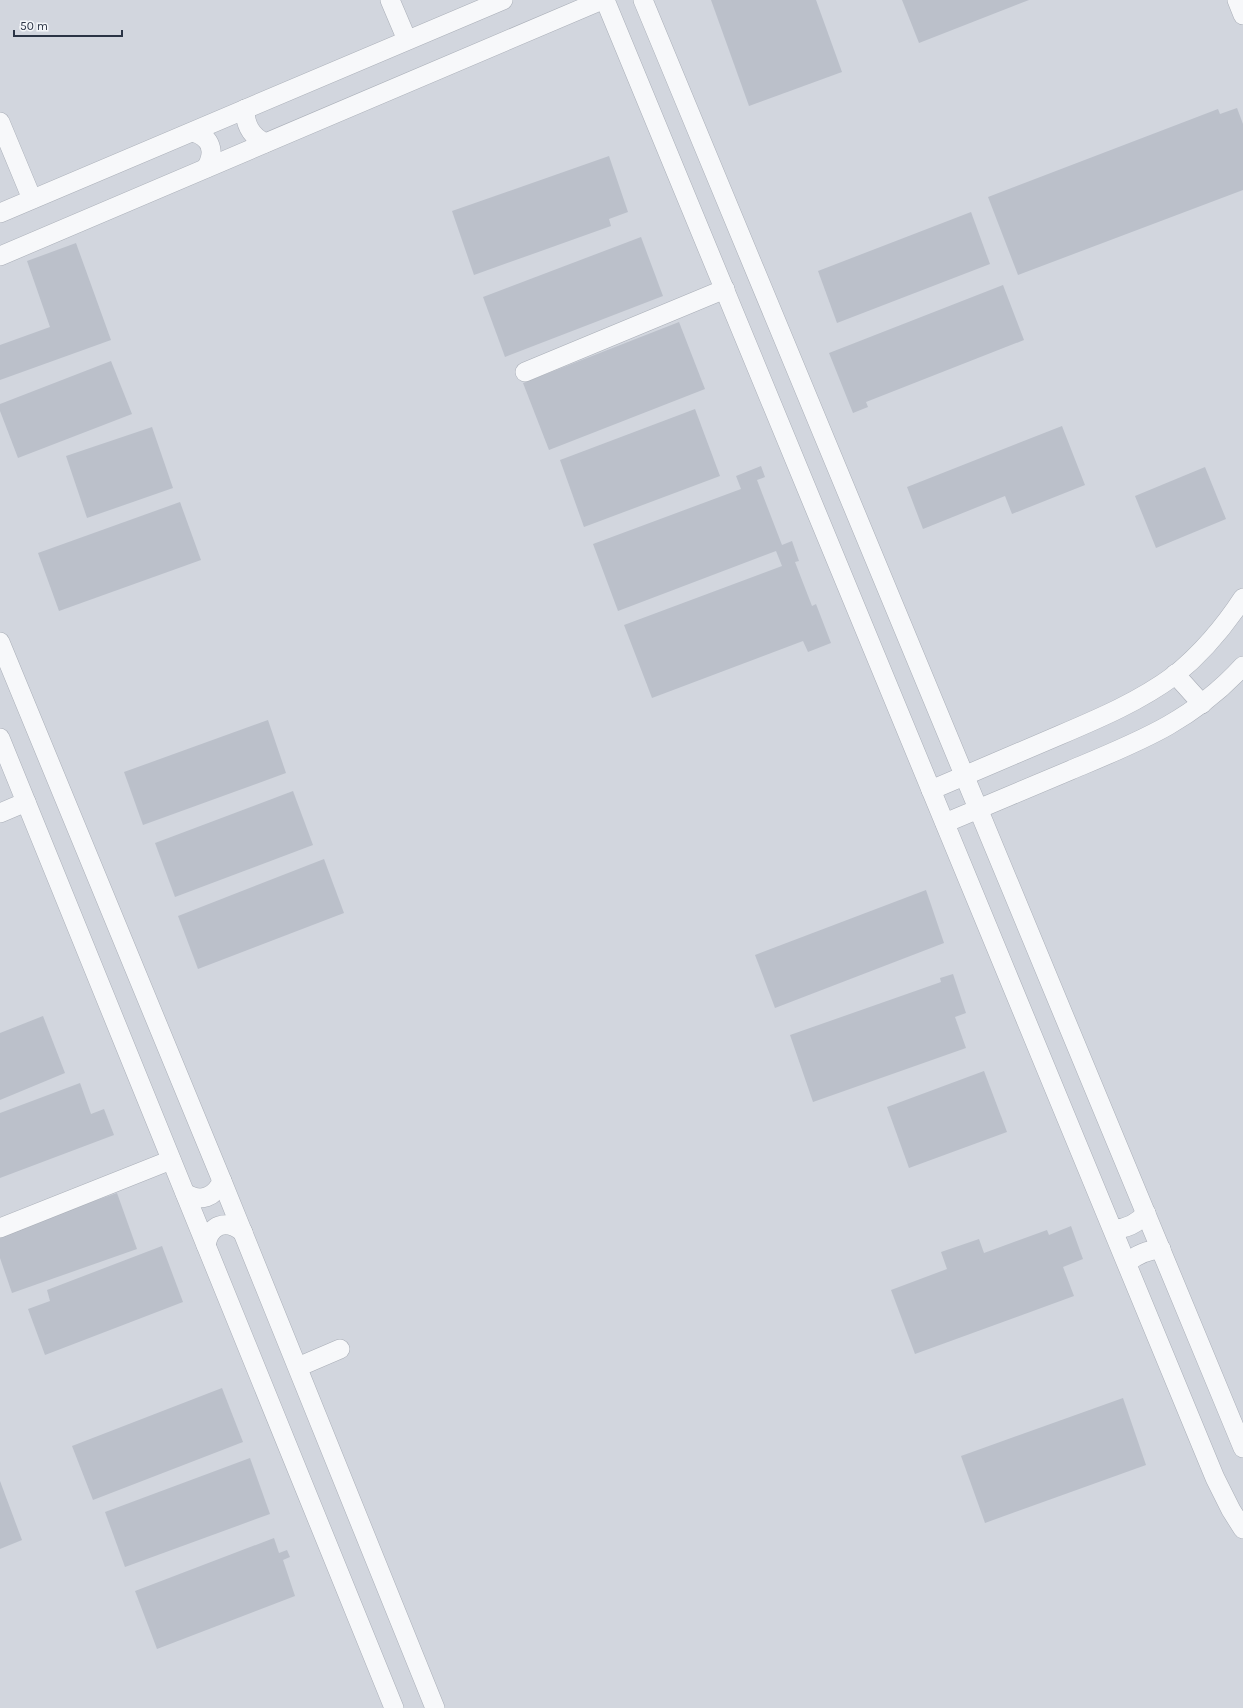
<svg xmlns="http://www.w3.org/2000/svg" width="1243" height="1708" viewBox="0 0 1243 1708" font-family="Karla,sans-serif">
  <style>
    .built { fill: #d2d6de }
    .building { fill: #bbc0ca }
    .lines { fill: none; stroke-linecap: round; stroke-linejoin: round }
    .minor-casing { stroke: #a9aeb7; stroke-width: 20 }
    .minor { stroke: #f7f8fa; stroke-width: 19 }
  </style>
  <rect width="100%" height="100%" fill="#e4e7ec"/>
  <rect class="built" x="0" y="0" width="1243" height="1708"/>
  <g class="building">
    <polygon points="711,0 816,0 842,72 749,106"/>
    <polygon points="902,0 1029,0 919,43"/>
    <polygon points="1237,108 1243,124 1243,190 1018,275 988,197 1218,109 1220,114"/>
    <polygon points="609,156 628,212 609,219 611,226 474,275 452,211"/>
    <polygon points="971,212 990,264 837,323 818,271"/>
    <polygon points="641,237 663,296 505,357 483,297"/>
    <polygon points="76,243 111,340 0,380 0,345 50,327 27,261"/>
    <polygon points="1003,285 1024,340 866,402 868,407 853,413 829,353"/>
    <polygon points="679,322 705,389 549,450 523,383"/>
    <polygon points="111,361 132,414 18,458 0,411 0,404"/>
    <polygon points="695,409 720,476 584,527 560,460"/>
    <polygon points="1062,426 1085,485 1012,514 1005,496 923,529 907,487"/>
    <polygon points="152,427 173,488 87,518 66,456"/>
    <polygon points="761,466 765,477 757,480 782,545 792,541 799,561 795,562 812,606 816,604 831,643 808,652 803,641 652,698 624,625 782,566 776,551 618,611 593,544 741,489 736,476"/>
    <polygon points="1205,467 1226,519 1156,548 1135,496"/>
    <polygon points="180,502 201,560 59,611 38,553"/>
    <polygon points="268,720 286,773 143,825 124,772"/>
    <polygon points="293,791 313,845 175,897 155,843"/>
    <polygon points="324,859 344,913 198,969 178,916"/>
    <polygon points="926,890 944,943 775,1008 755,955"/>
    <polygon points="953,974 966,1013 955,1017 966,1048 813,1102 790,1035 941,982 940,978"/>
    <polygon points="43,1016 65,1073 0,1100 0,1033"/>
    <polygon points="984,1071 1007,1132 909,1168 887,1107"/>
    <polygon points="80,1083 91,1114 104,1109 114,1135 0,1178 0,1113"/>
    <polygon points="117,1193 137,1249 12,1293 0,1258 0,1234"/>
    <polygon points="1071,1226 1083,1259 1063,1267 1074,1296 915,1354 891,1290 947,1269 941,1252 979,1239 984,1253 1047,1230 1049,1235"/>
    <polygon points="162,1246 183,1302 45,1355 28,1309 50,1301 47,1290"/>
    <polygon points="222,1388 243,1442 93,1500 72,1446"/>
    <polygon points="1123,1398 1146,1465 985,1523 961,1456"/>
    <polygon points="250,1458 270,1514 125,1567 105,1512"/>
    <polygon points="0,1481 22,1540 0,1549"/>
    <polygon points="274,1538 279,1553 287,1550 290,1557 283,1560 295,1596 157,1649 135,1591"/>
  </g>
  <g class="lines">
    <g class="minor-casing">
      <g id="minor">
        <polyline points="390,0 407,40"/>
        <polyline points="605,0 1215,1478 1231,1510 1243,1529"/>
        <polyline points="643,0 1243,1448"/>
        <polyline points="1237,0 1243,15"/>
        <path d="M245,109C245,125 251,136 265,143"/>
        <polyline points="0,122 32,199"/>
        <path d="M193,132C211,137 216,152 206,168"/>
        <polyline points="0,213 503,0"/>
        <polyline points="0,256 602,0"/>
        <polyline points="525,372 725,289"/>
        <polyline points="0,642 222,1181 435,1708"/>
        <polyline points="1175,674 1202,704"/>
        <polyline points="0,738 394,1708"/>
        <path d="M931,790C974,772 1017,753 1060,735C1100,718 1140,701 1175,675C1202,653 1224,627 1243,598"/>
        <polyline points="0,813 26,802"/>
        <path d="M945,823C987,805 1029,788 1071,770C1138,742 1193,721 1243,666"/>
        <path d="M185,1193C201,1203 215,1197 222,1181"/>
        <polyline points="0,1228 171,1160"/>
        <path d="M1113,1229C1127,1229 1137,1224 1146,1213"/>
        <path d="M206,1245C210,1224 226,1219 243,1232"/>
        <path d="M1127,1263C1137,1254 1147,1250 1161,1249"/>
        <polyline points="298,1367 340,1349"/>
      </g>
    </g>
    <use href="#minor" class="minor"/>
  </g>
  <path d="M14 30v6h108v-6" fill="none" stroke="#2b3445" stroke-width="2"/>
  <text x="20" y="30" font-size="12" fill="#2b3445" stroke="#f4f6f9" stroke-width="3" paint-order="stroke">50 m</text>
</svg>
